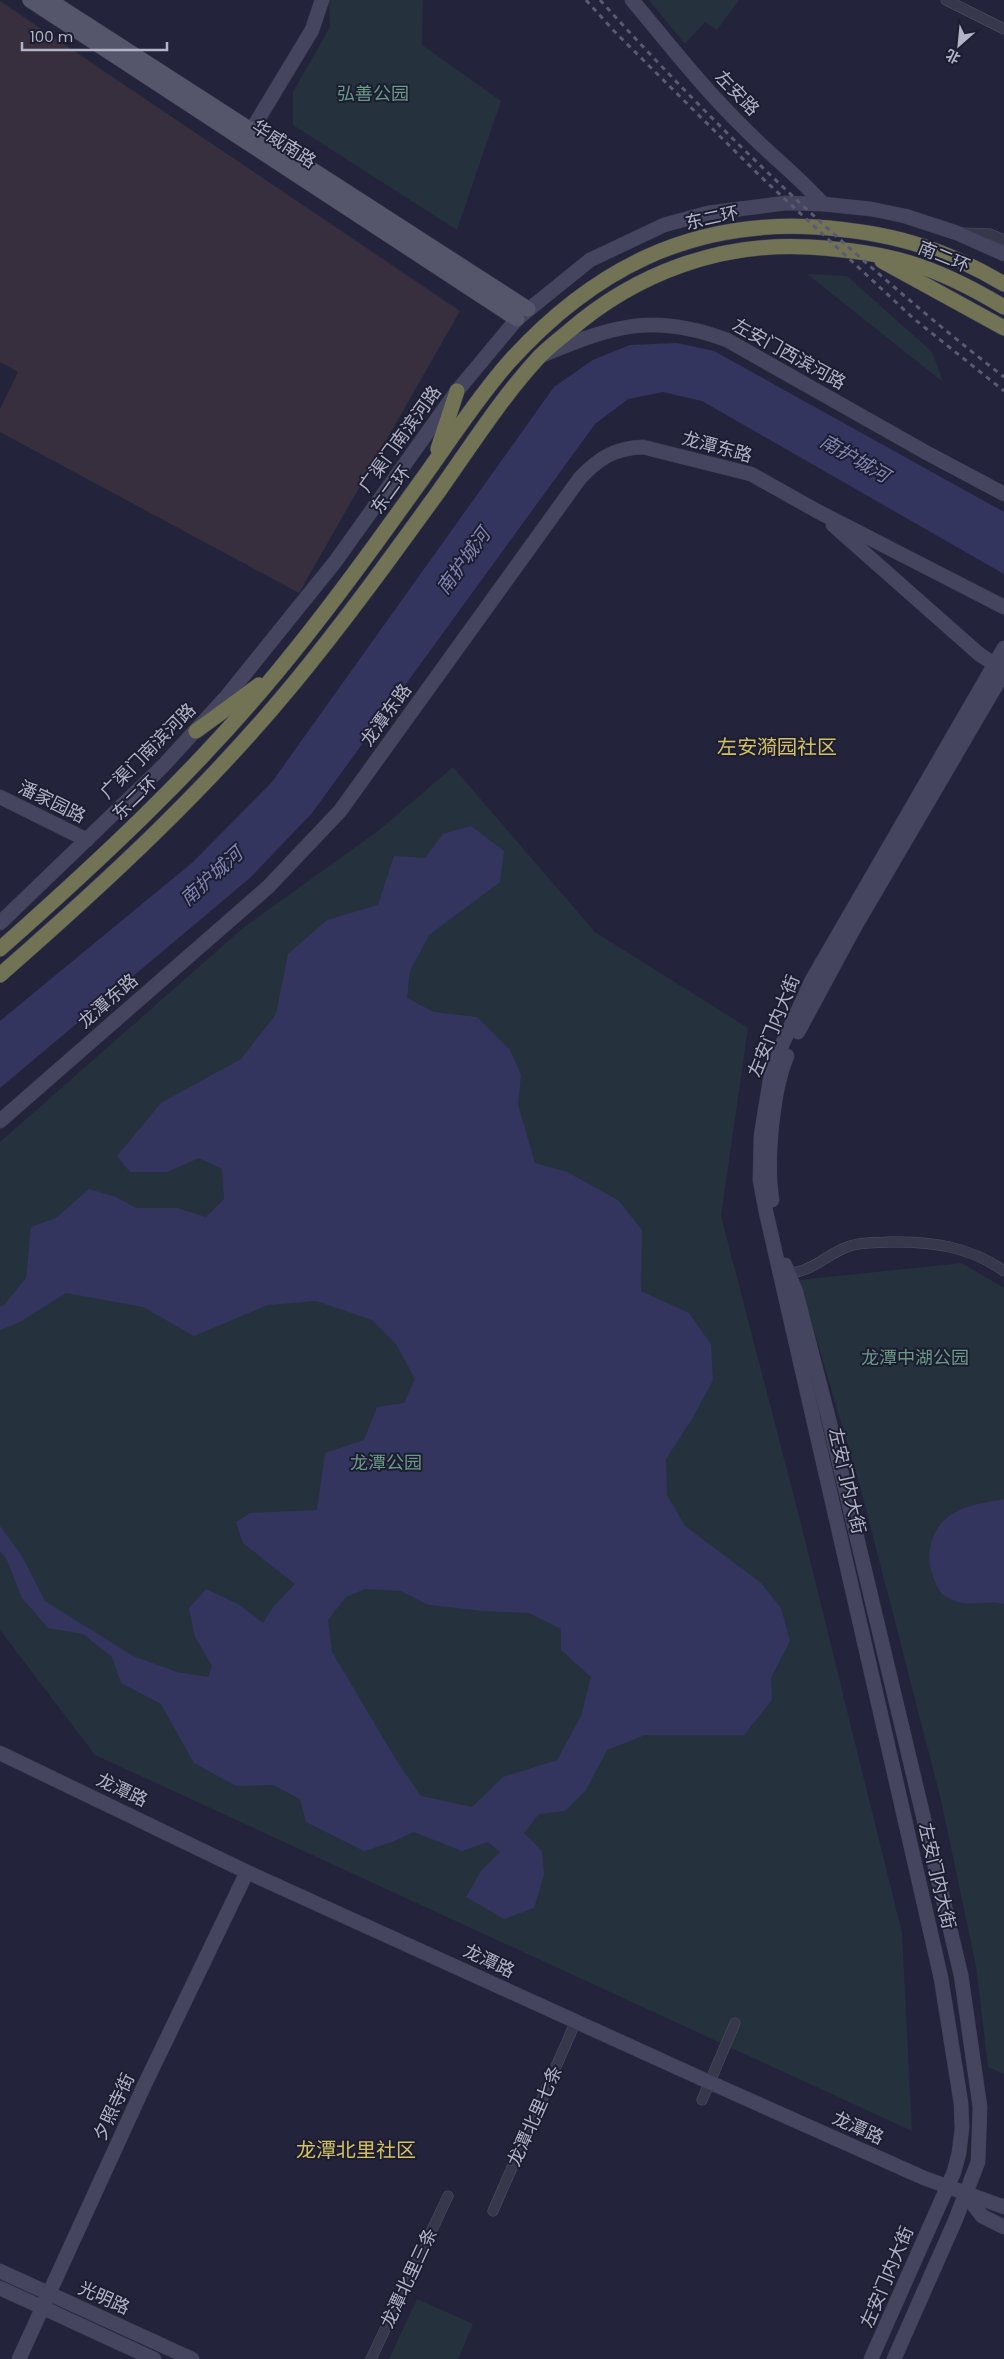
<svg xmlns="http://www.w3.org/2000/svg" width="1004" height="2359" viewBox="0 0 1004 2359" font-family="Poppins,'Noto Sans SC',sans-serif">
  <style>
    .medical { fill: #372f3e }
    .green { fill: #25313d }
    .water { fill: #34355f; fill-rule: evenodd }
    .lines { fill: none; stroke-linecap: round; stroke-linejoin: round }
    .street-casing { stroke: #4f5064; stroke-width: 11 }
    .secondary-casing { stroke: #3d3e52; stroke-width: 15 }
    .primary-casing { stroke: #3d3e52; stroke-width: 16 }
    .highway-casing { stroke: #3f4054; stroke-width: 16 }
    .street { stroke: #37384c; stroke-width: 10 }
    .secondary { stroke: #46455f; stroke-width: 14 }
    .primary { stroke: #55566c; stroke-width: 15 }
    .highway { stroke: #727254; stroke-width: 15 }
    .rail { stroke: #595a73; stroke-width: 3; stroke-dasharray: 5 5; stroke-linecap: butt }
    .labels { text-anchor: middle; stroke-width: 4; stroke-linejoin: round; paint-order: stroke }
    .street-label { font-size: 18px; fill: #b3b3c8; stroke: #1c1d31 }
    .park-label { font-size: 18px; fill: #6a9987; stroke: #1c1d31 }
    .water-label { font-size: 19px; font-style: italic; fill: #8284b3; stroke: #1c1d31 }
    .quarter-label { font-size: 20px; fill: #d3c063; stroke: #1c1d31 }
  </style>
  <rect width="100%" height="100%" fill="#23243c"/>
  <polygon class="medical" points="0,1 460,311 299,593 0,432 0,409 18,372 0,362"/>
  <g class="green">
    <polygon points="329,0 423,0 422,45 501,101 457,230 293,125 293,92 330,27"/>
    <polygon points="649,0 739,0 717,30 705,22 685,44"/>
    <polygon points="807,274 847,276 932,352 943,382"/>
    <polygon points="453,767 595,932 748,1028 721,1216 801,1524 902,1933 912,2131 95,1755 0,1630 0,1142 243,928 378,831"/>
    <polygon points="962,1263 1004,1288 1004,2074 988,2067 976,1966 941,1800 860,1486 799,1280"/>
    <polygon points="417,2299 473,2324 458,2359 389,2359"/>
  </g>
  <g class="water">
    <polygon points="677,343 714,351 1004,512 1004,574 702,401 663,392 628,399 595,424 312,813 251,877 0,1088 0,1021 193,862 272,782 554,387 593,360 630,345"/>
    <path d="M471,826L504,851L500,882L429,935L410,971L407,998L434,1012L477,1017L510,1050L521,1075L518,1105L535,1163L567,1172L618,1200L642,1230L641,1291L689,1313L711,1344L713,1380L692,1419L666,1459L667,1495L685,1526L761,1583L781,1608L790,1641L771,1678L772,1700L744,1735H645L607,1750L586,1790L565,1811L539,1814L524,1833L542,1851L544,1875L534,1908L504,1919L466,1897L481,1871L500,1852L488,1842L462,1851L414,1832L392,1842L364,1851L306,1822L300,1799L273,1785L236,1786L194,1763L161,1704L121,1683L112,1657L83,1634L48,1628L22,1598L6,1558L0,1551V1526L22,1556L45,1601L133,1656L177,1672L208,1677L212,1666L195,1637L189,1608L206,1589L238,1604L263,1623L273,1607L295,1584L243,1543L236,1522L250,1513L317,1510L325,1453L364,1440L377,1407L404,1403L415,1379L396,1344L372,1320L316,1301L268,1305L194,1336L143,1307L66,1293L18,1323L0,1330V1307L4,1305L26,1278L31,1227L56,1218L89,1189L116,1197L136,1208H177L206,1217L224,1199L222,1169L199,1158L167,1172H130L117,1156L161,1103L241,1059L276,1014L288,954L327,920L378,905L394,856L425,858L443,834ZM365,1589L401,1591L429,1605L483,1611L529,1613L561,1629V1650L591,1677L581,1716L557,1760L503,1777L472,1807L421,1796L398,1763L332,1652L328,1620L346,1597Z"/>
    <path d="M1004,1499V1604C983,1599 966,1610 945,1596C937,1591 934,1579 931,1570C928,1562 929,1552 931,1544C940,1508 973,1505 1004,1499Z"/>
  </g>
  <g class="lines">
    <g class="street-casing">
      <g id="street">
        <polyline points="946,0 1004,29"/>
        <polyline points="962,233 990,234 1004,240"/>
        <path d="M784,1275C791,1273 799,1272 806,1269C822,1263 833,1251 850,1246C861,1242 876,1243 888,1242C930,1241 969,1246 1004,1271"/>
        <polyline points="702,2100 735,2023"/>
        <polyline points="493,2211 576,2021"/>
        <polyline points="371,2359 448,2196"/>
      </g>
    </g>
    <g class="secondary-casing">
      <g id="secondary">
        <path d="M632,0C668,43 703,88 743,127C769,154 798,176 823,204"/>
        <polyline points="251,131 312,30 322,0"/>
        <path d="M543,355C613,326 653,312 727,340L927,453L1004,494"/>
        <polyline points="833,525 979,654 1003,670"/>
        <polyline points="0,797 87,840"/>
        <polyline points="0,923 163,766 227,696 335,562 457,391 517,319 590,260 664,225 708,213 786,203 823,204 871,209 905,216 957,233 1004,254"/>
        <polyline points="798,1032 853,930 1004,672"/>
        <path d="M0,1121L268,887L340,811L580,478C599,458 615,448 643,447L751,474L817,511L1004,607"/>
        <path d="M772,1200C766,1162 772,1092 787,1056"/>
        <polyline points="785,1265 796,1292 828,1416 961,1975 980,2107 978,2162 955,2221 894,2359"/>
        <polyline points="0,1753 247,1872 709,2082 924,2178 1004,2207"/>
        <polyline points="966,2195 982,2216 1004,2227"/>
        <polyline points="0,2271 192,2359"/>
        <polyline points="0,2288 154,2359"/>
        <polyline points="19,2359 143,2088 247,1872"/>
        <polyline points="871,2359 954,2172 959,2153 962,2128 961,2103 941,1978 766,1212 760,1180 761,1136 771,1074 781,1047 812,980 1004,648"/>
      </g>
    </g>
    <g class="primary-casing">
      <g id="primary">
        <polyline points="30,0 517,319"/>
        <polyline points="49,0 528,309"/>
      </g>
    </g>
    <g class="highway-casing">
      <g id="highway">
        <polyline points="882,261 1004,328"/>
        <polyline points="438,449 457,391"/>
        <polyline points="196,731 259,685"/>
        <path d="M0,949C98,862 194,773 278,671C330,608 378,541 426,474C453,436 479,396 509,362C592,270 689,220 815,227C888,232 940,246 1004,284"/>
        <path d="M0,975C104,884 206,790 294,683C345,621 392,556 439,491C471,446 501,398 539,357C548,348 559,339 569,331C636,273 720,242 809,247C890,252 934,265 1004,307"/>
      </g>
    </g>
    <use href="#street" class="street"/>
    <use href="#secondary" class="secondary"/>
    <use href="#primary" class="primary"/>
    <use href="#highway" class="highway"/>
    <g class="rail">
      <polyline points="586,0 614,31 760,176 913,318 1004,391"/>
      <path d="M600,0C723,136 859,264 1004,377"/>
    </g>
  </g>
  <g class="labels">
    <g class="street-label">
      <text transform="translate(737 93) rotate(46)" y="6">左安路</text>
      <text transform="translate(284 144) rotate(33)" y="6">华威南路</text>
      <text transform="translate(712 218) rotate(-12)" y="6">东二环</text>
      <text transform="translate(944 257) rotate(22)" y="6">南二环</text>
      <text transform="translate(789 354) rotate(29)" y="6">左安门西滨河路</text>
      <text transform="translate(400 439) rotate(-54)" y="6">广渠门南滨河路</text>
      <text transform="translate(717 447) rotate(15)" y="6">龙潭东路</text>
      <text transform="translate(391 490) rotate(-54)" y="6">东二环</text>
      <text transform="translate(386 715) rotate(-54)" y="6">龙潭东路</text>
      <text transform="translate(148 751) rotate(-45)" y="6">广渠门南滨河路</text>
      <text transform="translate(135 798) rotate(-44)" y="6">东二环</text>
      <text transform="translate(52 802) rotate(26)" y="6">潘家园路</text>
      <text transform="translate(108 1001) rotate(-41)" y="6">龙潭东路</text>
      <text transform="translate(774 1026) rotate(-68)" y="6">左安门内大街</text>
      <text transform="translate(847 1481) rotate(77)" y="6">左安门内大街</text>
      <text transform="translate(122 1790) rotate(25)" y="6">龙潭路</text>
      <text transform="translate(937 1876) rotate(77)" y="6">左安门内大街</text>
      <text transform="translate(489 1961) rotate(25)" y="6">龙潭路</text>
      <text transform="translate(114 2107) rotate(-65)" y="6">夕照寺街</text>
      <text transform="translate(535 2116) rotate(-66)" y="6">龙潭北里七条</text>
      <text transform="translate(858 2128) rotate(24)" y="6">龙潭路</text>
      <text transform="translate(887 2277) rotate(-67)" y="6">左安门内大街</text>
      <text transform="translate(409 2278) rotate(-65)" y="6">龙潭北里三条</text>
      <text transform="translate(104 2298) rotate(24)" y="6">光明路</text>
    </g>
    <g class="park-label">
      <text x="373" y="100">弘善公园</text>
      <text x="915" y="1364">龙潭中湖公园</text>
      <text x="386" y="1469">龙潭公园</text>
    </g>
    <g class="water-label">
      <text transform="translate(855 458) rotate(30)" y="7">南护城河</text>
      <text transform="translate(463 561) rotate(-54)" y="7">南护城河</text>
      <text transform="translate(211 876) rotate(-42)" y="7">南护城河</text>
    </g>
    <g class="quarter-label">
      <text x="777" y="754">左安漪园社区</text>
      <text x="356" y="2157">龙潭北里社区</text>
    </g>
  </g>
  <g transform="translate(959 45) rotate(207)" stroke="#1c1d31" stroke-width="4" paint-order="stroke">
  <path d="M0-4L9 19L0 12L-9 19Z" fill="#b3b3c8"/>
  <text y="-8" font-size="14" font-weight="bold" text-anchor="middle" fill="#b3b3c8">北</text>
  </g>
  <path d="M22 42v8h145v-8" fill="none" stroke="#b3b3c8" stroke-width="2.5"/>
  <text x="30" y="42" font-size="15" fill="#b3b3c8" stroke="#1c1d31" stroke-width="4" paint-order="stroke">100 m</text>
</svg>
